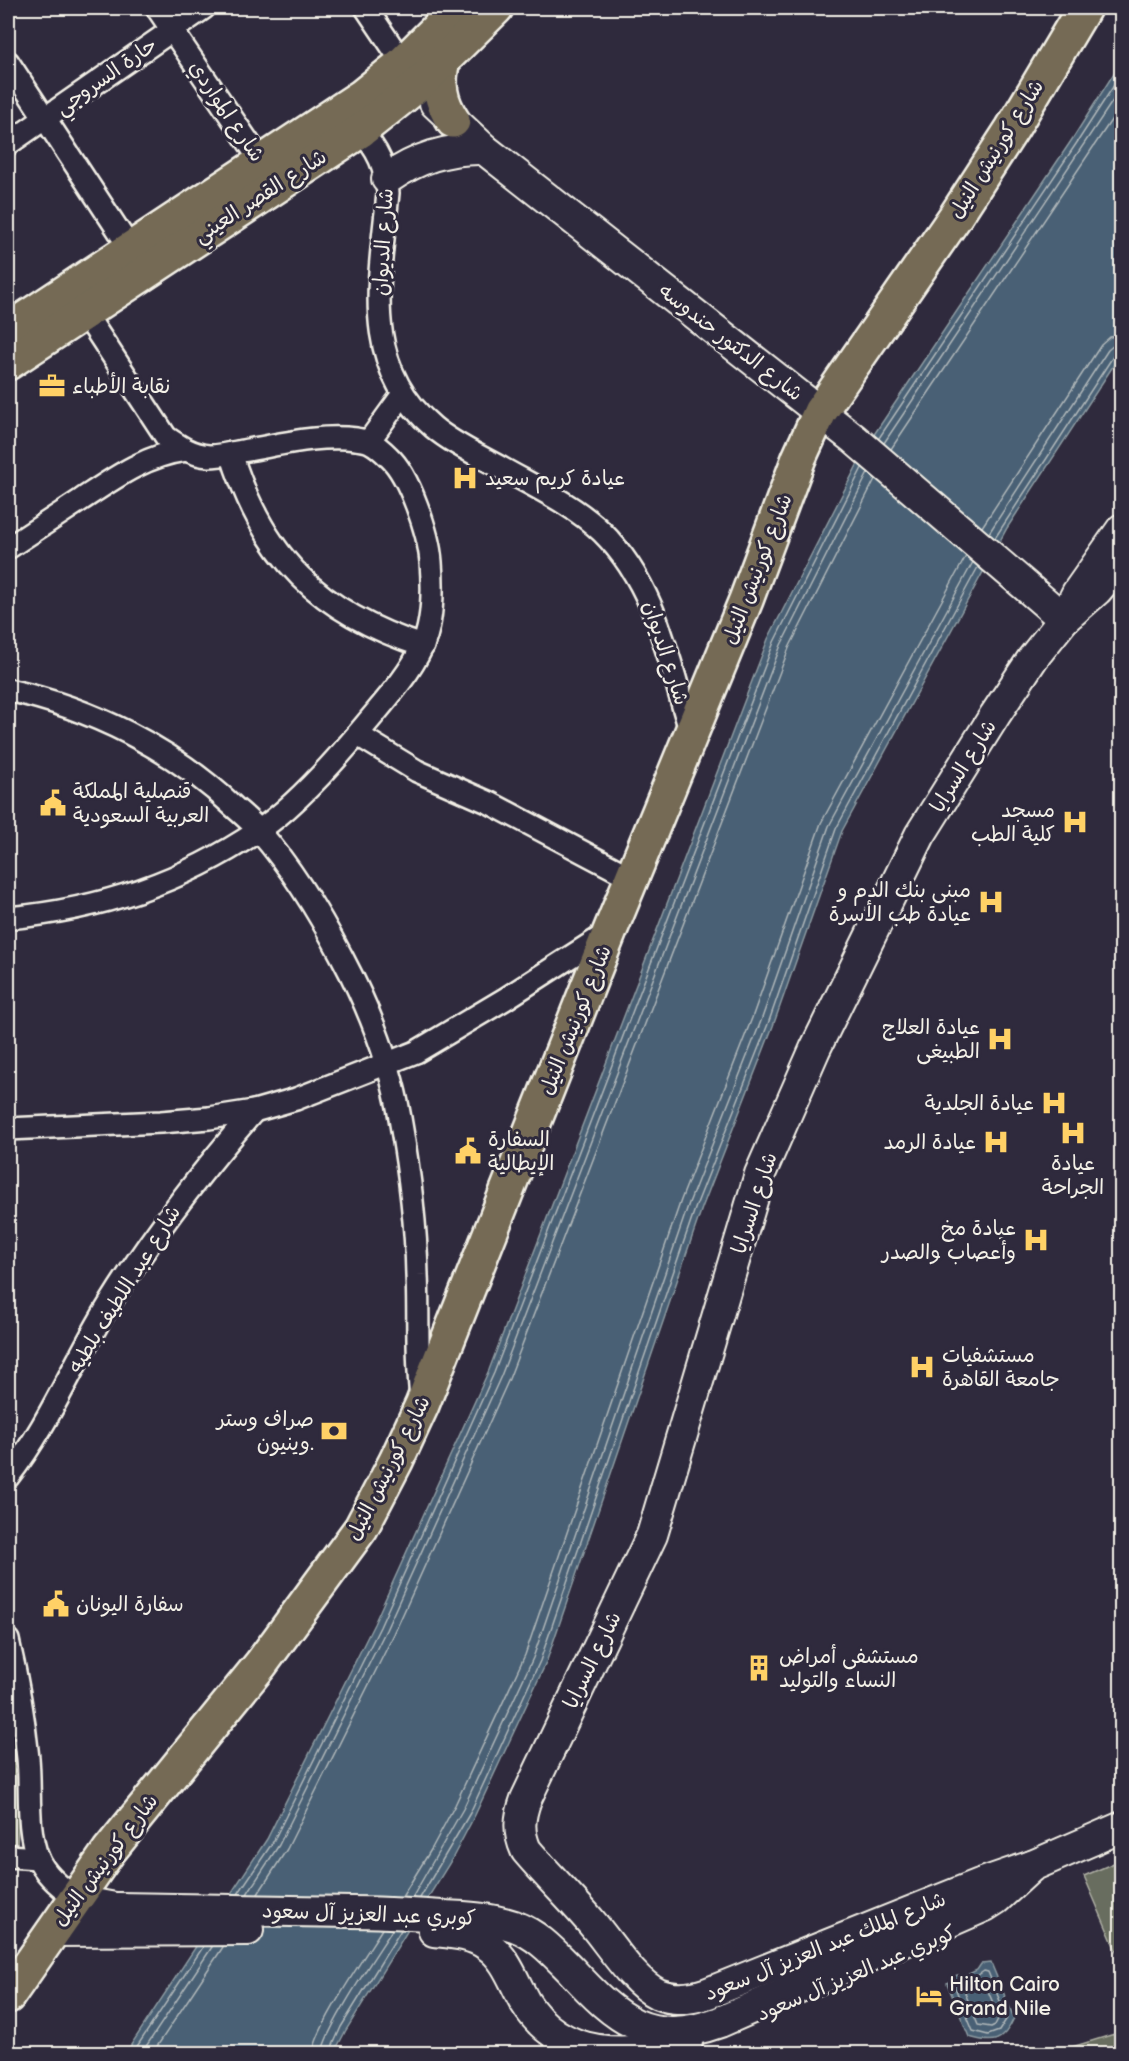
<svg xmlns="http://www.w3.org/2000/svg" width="1129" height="2061" viewBox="0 0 1129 2061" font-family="'Balsamiq Sans','Playpen Sans Arabic',sans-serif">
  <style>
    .green { fill: #686d5f; stroke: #aeafa4; stroke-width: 1.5 }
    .water { fill: #496174; stroke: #8d9ba2; stroke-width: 1.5 }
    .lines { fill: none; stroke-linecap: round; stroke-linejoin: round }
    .shore { stroke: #b0b7ba; stroke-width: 1.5 }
    .minor-casing { stroke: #f4f1e8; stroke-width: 26 }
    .secondary-casing { stroke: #f4f1e8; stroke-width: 34 }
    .trunk-casing { stroke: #f4f1e8; stroke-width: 38 }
    .minor { stroke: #2f2a3d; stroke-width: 21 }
    .secondary { stroke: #2f2a3d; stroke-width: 30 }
    .trunk { stroke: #746b55; stroke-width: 33 }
    .labels { text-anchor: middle; stroke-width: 6; stroke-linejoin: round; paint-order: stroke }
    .street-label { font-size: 21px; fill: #f4f1e8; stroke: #2f2a3d }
    .poi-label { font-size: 21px; fill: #f4f1e8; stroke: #2f2a3d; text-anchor: start }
  </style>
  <rect width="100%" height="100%" fill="#2f2a3d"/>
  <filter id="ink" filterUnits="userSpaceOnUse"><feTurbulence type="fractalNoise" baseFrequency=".0167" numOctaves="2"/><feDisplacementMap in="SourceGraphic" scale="12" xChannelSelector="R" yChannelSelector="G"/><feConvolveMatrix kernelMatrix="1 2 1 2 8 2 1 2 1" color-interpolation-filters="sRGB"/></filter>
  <g filter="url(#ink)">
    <g class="green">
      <polygon points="8,1687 18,1747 18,1828 17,1844 8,1843"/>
      <polygon points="1121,1860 1121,1962 1084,1876"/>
      <polygon points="1121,2032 1121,2053 1074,2053 1072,2047"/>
    </g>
    <g class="water">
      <polygon points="1121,62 1121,354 1007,528 842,831 773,1026 702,1208 546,1663 475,1815 452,1859 346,2030 334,2053 125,2054 267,1839 374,1624 489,1370 768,639 869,442 1073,138"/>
      <path d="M991,1963L1014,2018C1003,2043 993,2044 969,2037L947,1983L957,1975L965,1976L977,1970L981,1964Z"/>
    </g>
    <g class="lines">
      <g class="shore">
        <polyline points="879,438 1078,141 1122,73"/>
        <polyline points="884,443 1122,87"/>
        <polyline points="891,449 1122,104"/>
        <polyline points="982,527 1101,345 1110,337 1122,335"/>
        <polyline points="989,533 1108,350 1114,345 1122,344"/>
        <polyline points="995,538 1114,355 1122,352"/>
        <polyline points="238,1894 273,1842 380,1627 494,1373 774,642 862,468"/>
        <polyline points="247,1894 279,1845 386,1630 501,1376 781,645 868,473"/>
        <polyline points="258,1894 287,1849 394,1634 509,1379 789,648 875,479"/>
        <polyline points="402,1897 432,1848 455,1805 525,1655 681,1200 752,1018 821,823 966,556"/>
        <polyline points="412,1898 463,1809 533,1658 689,1203 761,1021 829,826 973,562"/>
        <polyline points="420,1898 470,1813 540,1661 696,1206 768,1024 836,829 978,567"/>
        <polygon points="984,1971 988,1972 1007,2018 999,2031 988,2035 973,2031 954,1985 958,1981 968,1982"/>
        <polygon points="981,1983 985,1984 999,2017 995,2025 991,2027 978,2025 965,1993 967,1990"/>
        <polyline points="132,2054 203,1947"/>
        <polyline points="141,2054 212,1947"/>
        <polyline points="152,2054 223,1947"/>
        <path d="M313,2054C314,2030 367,1953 382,1929"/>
        <path d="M322,2054C323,2032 378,1952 392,1930"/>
        <polyline points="329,2054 341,2027 401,1930"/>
      </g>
      <g class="minor-casing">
        <g id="minor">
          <polyline points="157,8 268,171"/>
          <polyline points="366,8 403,63"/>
          <polyline points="8,62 130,248"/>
          <path d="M360,131C378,149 386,168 388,193C380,277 359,364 433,427C453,444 480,456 503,469C537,488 574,505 602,532C657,586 669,663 691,733"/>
          <polyline points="8,144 204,8"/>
          <polyline points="369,441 403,394"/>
          <path d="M231,453C263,557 319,613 423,646"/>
          <path d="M8,548C32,532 57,516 81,500C114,478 146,455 186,450"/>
          <path d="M8,690C91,708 172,748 234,807C243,815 253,823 260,832C293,870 319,913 342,957C369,1008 390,1060 400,1118C409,1169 416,1222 417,1275C419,1316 416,1356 421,1397"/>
          <polyline points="358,735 417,771 490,803 632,878"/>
          <path d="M8,918C97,910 183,882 258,831C296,806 337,759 366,724C386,700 409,675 422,647C433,623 433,587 431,562C429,534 409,475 389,457C384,452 376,445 370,442C366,440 360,440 356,439C319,434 279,445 242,451C232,453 220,456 209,456C192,455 179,446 166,437L84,312"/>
          <polyline points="8,1129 161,1122 209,1118 254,1111 296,1099 416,1052 505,999 609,932"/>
          <path d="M8,1477C48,1426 73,1364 107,1308C150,1238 200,1173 254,1111"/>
          <path d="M8,1640C17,1678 24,1718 28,1758C31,1789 26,1829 38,1858C45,1875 60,1887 75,1897"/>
          <polyline points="8,1856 38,1858"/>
        </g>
      </g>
      <g class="secondary-casing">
        <g id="secondary">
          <polyline points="435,103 484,149 854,439 1064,619 1077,593 1122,529"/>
          <path d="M387,179C417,158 447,148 484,149"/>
          <path d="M1032,1866L980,1884L708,1993C691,1999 675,2001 658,1994C633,1982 610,1944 592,1923C571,1898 547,1875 526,1850C518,1832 519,1818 526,1799L652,1535L760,1174L815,1049L920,835L995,715L1033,658L1064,619L1097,590L1122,560"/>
          <path d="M75,1897L88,1903L115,1908C194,1909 273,1911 351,1912C382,1912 412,1914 442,1916C467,1917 490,1918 514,1926C538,1935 553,1952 571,1970C617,2020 649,2048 720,2022L985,1906L996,1899L1032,1866L1122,1827"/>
          <polyline points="52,1931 248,1930"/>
          <path d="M434,1931C452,1933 472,1934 487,1945C507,1958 514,1983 525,2002C561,2061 628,2057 687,2042"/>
        </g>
      </g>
      <g class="trunk-casing">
        <g id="trunk">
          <path d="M443,60C437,84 440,101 453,121"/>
          <polyline points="8,330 362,96 403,63 458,8"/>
          <polyline points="8,363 360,131 419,84 496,8"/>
          <polyline points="8,1996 109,1851 261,1664 361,1528 396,1461 422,1405 610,931 746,600 799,458 820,412 955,217 1012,129 1084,8"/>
        </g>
      </g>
      <use href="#minor" class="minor"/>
      <use href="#secondary" class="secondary"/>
      <use href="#trunk" class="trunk"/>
    </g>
  </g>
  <defs>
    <g id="office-bare" transform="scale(2.07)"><path d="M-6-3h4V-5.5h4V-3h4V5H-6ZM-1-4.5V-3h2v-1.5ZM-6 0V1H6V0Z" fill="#ffd166" stroke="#2f2a3d" stroke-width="2.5" paint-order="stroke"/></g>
    <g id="hospital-bare" transform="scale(2.07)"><path d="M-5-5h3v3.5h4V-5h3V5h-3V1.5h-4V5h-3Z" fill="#ffd166" stroke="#2f2a3d" stroke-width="2.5" paint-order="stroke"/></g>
    <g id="civic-bare" transform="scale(2.07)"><path d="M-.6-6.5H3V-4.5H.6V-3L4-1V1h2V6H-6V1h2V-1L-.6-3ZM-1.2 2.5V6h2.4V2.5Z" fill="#ffd166" stroke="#2f2a3d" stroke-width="2.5" paint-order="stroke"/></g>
    <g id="bank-bare" transform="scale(2.07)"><path d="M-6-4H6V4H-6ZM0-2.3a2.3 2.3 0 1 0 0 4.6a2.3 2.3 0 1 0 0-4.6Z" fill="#ffd166" stroke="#2f2a3d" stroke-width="2.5" paint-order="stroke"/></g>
    <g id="building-bare" transform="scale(2.07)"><path d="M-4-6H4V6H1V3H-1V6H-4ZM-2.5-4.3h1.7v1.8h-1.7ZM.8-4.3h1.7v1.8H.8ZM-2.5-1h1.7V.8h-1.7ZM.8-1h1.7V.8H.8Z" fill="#ffd166" stroke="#2f2a3d" stroke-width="2.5" paint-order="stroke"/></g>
    <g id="hotel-bare" transform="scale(2.07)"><path d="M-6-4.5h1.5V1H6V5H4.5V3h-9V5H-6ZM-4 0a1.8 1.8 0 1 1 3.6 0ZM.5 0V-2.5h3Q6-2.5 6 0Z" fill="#ffd166" stroke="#2f2a3d" stroke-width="2.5" paint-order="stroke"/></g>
  </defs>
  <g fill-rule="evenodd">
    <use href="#office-bare" x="52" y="386"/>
    <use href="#hospital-bare" x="465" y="478"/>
    <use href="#civic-bare" x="53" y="803"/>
    <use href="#hospital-bare" x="1075" y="822"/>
    <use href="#hospital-bare" x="991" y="902"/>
    <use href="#hospital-bare" x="1000" y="1039"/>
    <use href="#hospital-bare" x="1054" y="1103"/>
    <use href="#hospital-bare" x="1073" y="1133"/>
    <use href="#hospital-bare" x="996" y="1142"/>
    <use href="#civic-bare" x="468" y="1151"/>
    <use href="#hospital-bare" x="1036" y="1240"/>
    <use href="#hospital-bare" x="922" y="1367"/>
    <use href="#bank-bare" x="334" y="1431"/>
    <use href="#civic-bare" x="56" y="1604"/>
    <use href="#building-bare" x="759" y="1668"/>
    <use href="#hotel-bare" x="929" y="1996"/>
  </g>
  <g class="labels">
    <g class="street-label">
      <text transform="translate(106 76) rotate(-35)" y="7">حارة السروجي</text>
      <text transform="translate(227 111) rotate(56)" y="7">شارع المواردي</text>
      <text transform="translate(996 149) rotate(-58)" y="7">شارع كورنيش النيل</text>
      <text transform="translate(260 196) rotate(-33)" y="7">شارع القصر العيني</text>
      <text transform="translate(383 242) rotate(-87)" y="7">شارع الديوان</text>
      <text transform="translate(731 342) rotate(38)" y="7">شارع الدكتور حندوسه</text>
      <text transform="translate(757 569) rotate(-69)" y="7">شارع كورنيش النيل</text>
      <text transform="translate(666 653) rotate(72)" y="7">شارع الديوان</text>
      <text transform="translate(963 766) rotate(-58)" y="7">شارع السرايا</text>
      <text transform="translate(575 1020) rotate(-68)" y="7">شارع كورنيش النيل</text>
      <text transform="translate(754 1203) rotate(-72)" y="7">شارع السرايا</text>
      <text transform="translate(124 1289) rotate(-58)" y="7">شارع عبد اللطيف بلطيه</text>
      <text transform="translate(388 1468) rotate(-63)" y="7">شارع كورنيش النيل</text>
      <text transform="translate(592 1660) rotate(-64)" y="7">شارع السرايا</text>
      <text transform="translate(105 1860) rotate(-53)" y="7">شارع كورنيش النيل</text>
      <text transform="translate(369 1914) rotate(2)" y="7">كوبري عبد العزيز آل سعود</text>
      <text transform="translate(825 1946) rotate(-22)" y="7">شارع الملك عبد العزيز آل سعود</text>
      <text transform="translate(856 1973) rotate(-23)" y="7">كوبري عبد العزيز آل سعود</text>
    </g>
    <g class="poi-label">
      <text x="72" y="393">نقابة الأطباء</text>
      <text x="485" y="485">عيادة كريم سعيد</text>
      <text x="73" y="798">قنصلية المملكة<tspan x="73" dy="24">العربية السعودية</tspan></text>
      <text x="1055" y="817" text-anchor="end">مسجد<tspan x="1055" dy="24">كلية الطب</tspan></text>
      <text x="971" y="897" text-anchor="end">مبنى بنك الدم و<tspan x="971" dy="24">عيادة طب الأسرة</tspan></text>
      <text x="980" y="1034" text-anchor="end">عيادة العلاج<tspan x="980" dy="24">الطبيغى</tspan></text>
      <text x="1034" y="1110" text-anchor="end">عيادة الجلدية</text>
      <text x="488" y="1146">السفارة<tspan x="488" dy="24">الإيطالية</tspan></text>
      <text x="976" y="1149" text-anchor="end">عيادة الرمد</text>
      <text x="1073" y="1170" text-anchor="middle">عيادة<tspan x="1073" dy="24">الجراحة</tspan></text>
      <text x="1016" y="1235" text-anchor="end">عيادة مخ<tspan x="1016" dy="24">وأعصاب والصدر</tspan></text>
      <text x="942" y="1362">مستشفيات<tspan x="942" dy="24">جامعة القاهرة</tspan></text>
      <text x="314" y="1426" text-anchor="end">صراف وستر<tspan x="314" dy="24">وينيون.</tspan></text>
      <text x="76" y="1611">سفارة اليونان</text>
      <text x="779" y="1663">مستشفى أمراض<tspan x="779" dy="24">النساء والتوليد</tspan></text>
      <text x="949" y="1991">Hilton Cairo<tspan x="949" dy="24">Grand Nile</tspan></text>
    </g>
  </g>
  <rect width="1129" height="2061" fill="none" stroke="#2f2a3d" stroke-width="30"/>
  <rect x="15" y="15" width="1099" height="2031" fill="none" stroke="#f4f1e8" stroke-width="2" filter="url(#ink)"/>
</svg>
